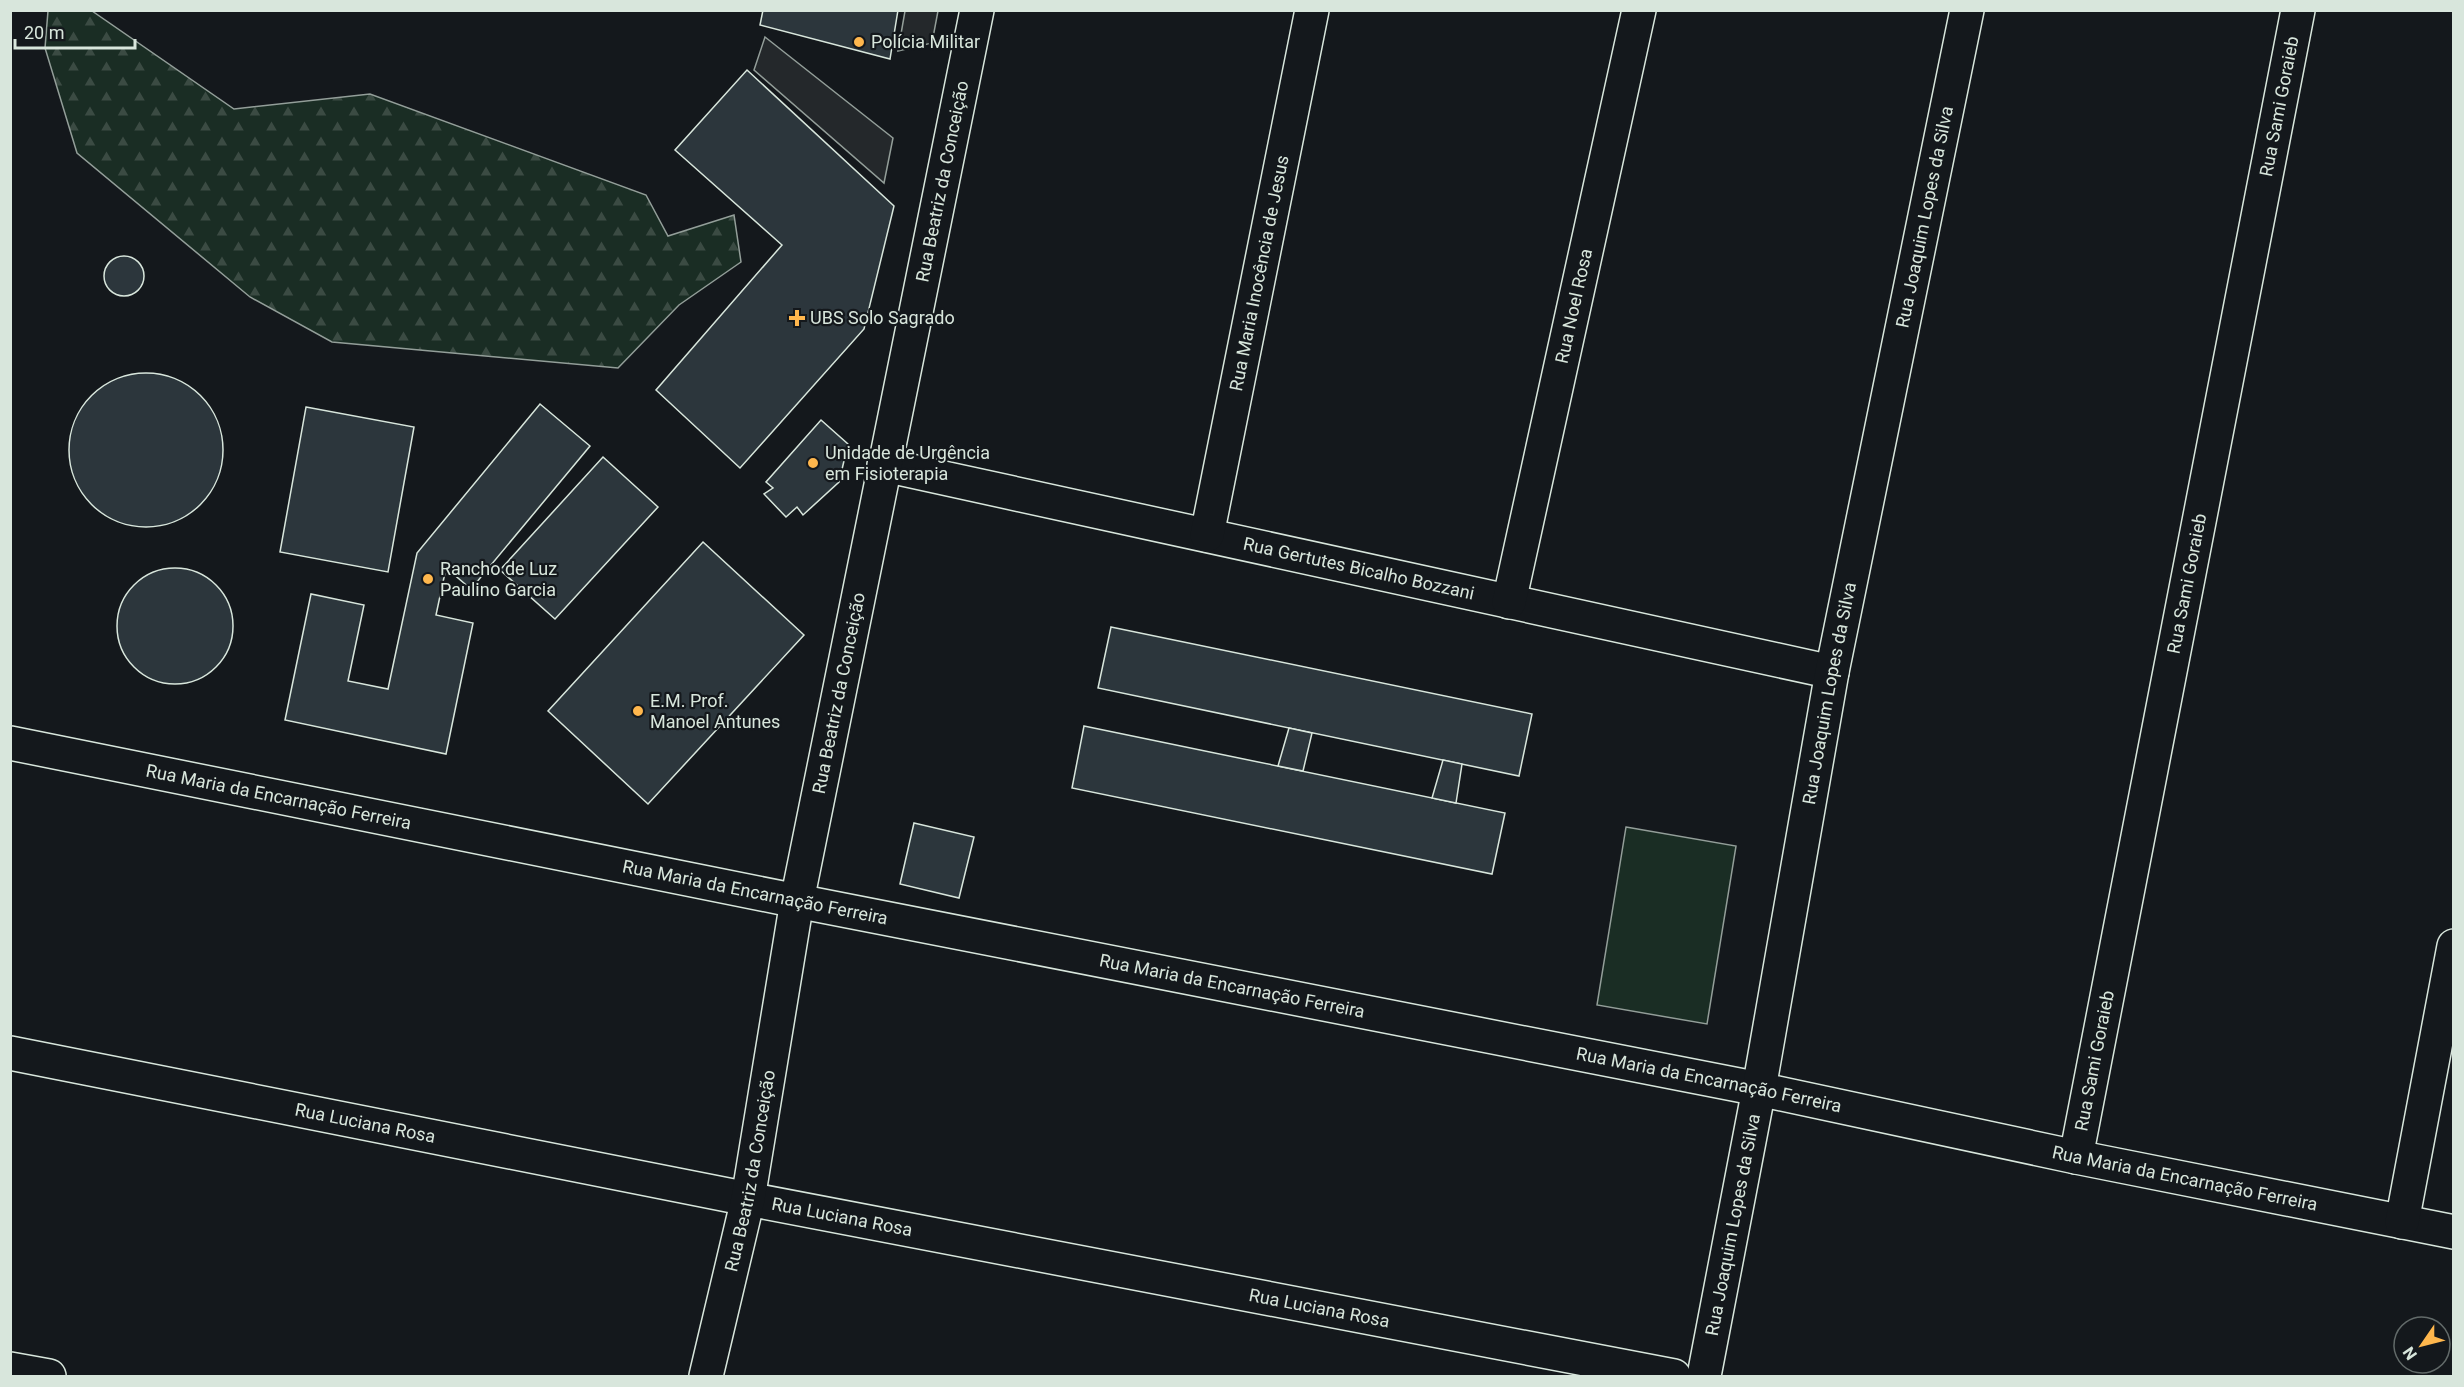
<svg xmlns="http://www.w3.org/2000/svg" width="2464" height="1387" viewBox="0 0 2464 1387" font-family="Roboto,sans-serif">
  <style>
    .green { fill: #1a2d24; stroke: #939e99; stroke-width: 1.5 }
    .forest { fill: url(#forest-firs); stroke: #939e99; stroke-width: 1.5 }
    .parking { fill: #24282b; stroke: #939e99; stroke-width: 1.5 }
    .building { fill: #2c363c; stroke: #d8e6dc; stroke-width: 1.5 }
    .lines { fill: none; stroke-linecap: round; stroke-linejoin: round }
    .street-casing { stroke: #d8e6dc; stroke-width: 36 }
    .street { stroke: #14181c; stroke-width: 33 }
    .poi-dot { fill: #ffb74d; stroke: #14181c; stroke-width: 2 }
    .labels { text-anchor: middle; stroke-width: 4.5; stroke-linejoin: round; paint-order: stroke }
    .poi-label { font-size: 18px; fill: #d8e6dc; stroke: #14181c; text-anchor: start }
    .street-label { font-size: 18px; fill: #d8e6dc; stroke: #14181c }
  </style>
  <defs>
    <pattern id="forest-firs" width="22" height="20" patternUnits="userSpaceOnUse" patternTransform="scale(1.5)"><rect width="22" height="20" fill="#1a2d24"/><path d="M5 1l3.5 6h-7zM16 11l3.5 6h-7z" fill="#3b4b43"/></pattern>
  </defs>
  <rect width="100%" height="100%" fill="#14181c"/>
  <polygon class="green" points="1626,827 1736,846 1707,1024 1597,1005"/>
  <polygon class="forest" points="48,11 92,11 234,109 370,94 646,195 668,236 734,215 741,262 679,305 618,368 332,342 250,297 77,153 45,48"/>
  <g class="parking">
    <polygon points="905,11 938,11 932,43 898,51"/>
    <polygon points="765,37 893,138 884,183 754,70"/>
  </g>
  <g class="building">
    <polygon points="763,10 898,10 890,59 760,25"/>
    <polygon points="747,70 894,206 864,329 740,468 656,390 782,245 675,150"/>
    <circle cx="124" cy="276" r="20"/>
    <circle cx="146" cy="450" r="77"/>
    <polygon points="540,404 590,446 471,589 446,568 436,615 473,623 446,754 285,720 311,594 364,605 348,681 388,689 417,553"/>
    <polygon points="306,407 414,427 388,572 280,552"/>
    <polygon points="821,420 848,444 839,482 803,515 797,507 786,517 764,494 773,488 766,482"/>
    <polygon points="603,457 658,507 555,619 500,570"/>
    <polygon points="703,542 804,635 648,804 548,711"/>
    <circle cx="175" cy="626" r="58"/>
    <polygon points="1111,627 1532,714 1519,776 1098,688"/>
    <polygon points="1084,726 1505,813 1492,874 1072,788"/>
    <polygon points="1289,728 1312,733 1303,771 1278,766"/>
    <polygon points="1443,760 1462,764 1456,803 1432,798"/>
    <polygon points="914,823 974,837 959,898 900,884"/>
  </g>
  <g class="lines">
    <g class="street-casing">
      <g id="street">
        <path id="s1" d="M884,465L1832,672"/>
        <path id="s2" d="M1207,535L1312,10"/>
        <path id="s3" d="M1509,602L1639,10"/>
        <path id="s4" d="M10,743L797,901L1759,1089L2076,1157L2454,1232"/>
        <path id="s5" d="M10,1053L748,1199L1674,1376"/>
        <path id="s6" d="M2076,1157L2298,10"/>
        <polyline points="2402,1222 2454,946"/>
        <polyline points="10,1369 49,1376"/>
        <path id="s7" d="M706,1376L748,1199L797,901L977,10"/>
        <path id="s8" d="M1704,1376L1759,1089L1832,672L1967,10"/>
      </g>
    </g>
    <use href="#street" class="street"/>
  </g>
  <g class="poi-dot">
    <circle cx="859" cy="42" r="6"/>
    <path d="M794 309h6v6h6v6h-6v6h-6v-6h-6v-6h6z"/>
    <circle cx="813" cy="463" r="6"/>
    <circle cx="428" cy="579" r="6"/>
    <circle cx="638" cy="711" r="6"/>
  </g>
  <g class="labels">
    <g class="poi-label">
      <text x="871" y="48">Polícia Militar</text>
      <text x="810" y="324">UBS Solo Sagrado</text>
      <text x="825" y="459">Unidade de Urgência<tspan x="825" dy="21">em Fisioterapia</tspan></text>
      <text x="440" y="575">Rancho de Luz<tspan x="440" dy="21">Paulino Garcia</tspan></text>
      <text x="650" y="707">E.M. Prof.<tspan x="650" dy="21">Manoel Antunes</tspan></text>
    </g>
    <g class="street-label">
      <text dy="6" stroke="none"><textPath href="#s6" startOffset="1070">Rua Sami Goraieb</textPath></text>
      <text dy="6" stroke="none"><textPath href="#s7" startOffset="1218">Rua Beatriz da Conceição</textPath></text>
      <text dy="6" stroke="none"><textPath href="#s8" startOffset="1180">Rua Joaquim Lopes da Silva</textPath></text>
      <text dy="6" stroke="none"><textPath href="#s2" startOffset="267">Rua Maria Inocência de Jesus</textPath></text>
      <text dy="6" stroke="none"><textPath href="#s3" startOffset="303">Rua Noel Rosa</textPath></text>
      <text dy="6" stroke="none"><textPath href="#s1" startOffset="486">Rua Gertutes Bicalho Bozzani</textPath></text>
      <text dy="6" stroke="none"><textPath href="#s6" startOffset="584">Rua Sami Goraieb</textPath></text>
      <text dy="6" stroke="none"><textPath href="#s7" startOffset="696">Rua Beatriz da Conceição</textPath></text>
      <text dy="6" stroke="none"><textPath href="#s8" startOffset="694">Rua Joaquim Lopes da Silva</textPath></text>
      <text dy="6" stroke="none"><textPath href="#s4" startOffset="274">Rua Maria da Encarnação Ferreira</textPath></text>
      <text dy="6" stroke="none"><textPath href="#s4" startOffset="760">Rua Maria da Encarnação Ferreira</textPath></text>
      <text dy="6" stroke="none"><textPath href="#s4" startOffset="1246">Rua Maria da Encarnação Ferreira</textPath></text>
      <text dy="6" stroke="none"><textPath href="#s6" startOffset="98">Rua Sami Goraieb</textPath></text>
      <text dy="6" stroke="none"><textPath href="#s4" startOffset="1732">Rua Maria da Encarnação Ferreira</textPath></text>
      <text dy="6" stroke="none"><textPath href="#s5" startOffset="362">Rua Luciana Rosa</textPath></text>
      <text dy="6" stroke="none"><textPath href="#s7" startOffset="210">Rua Beatriz da Conceição</textPath></text>
      <text dy="6" stroke="none"><textPath href="#s4" startOffset="2218">Rua Maria da Encarnação Ferreira</textPath></text>
      <text dy="6" stroke="none"><textPath href="#s5" startOffset="848">Rua Luciana Rosa</textPath></text>
      <text dy="6" stroke="none"><textPath href="#s8" startOffset="154">Rua Joaquim Lopes da Silva</textPath></text>
      <text dy="6" stroke="none"><textPath href="#s5" startOffset="1334">Rua Luciana Rosa</textPath></text>
    </g>
  </g>
  <rect width="2464" height="1387" fill="none" stroke="#d8e6dc" stroke-width="24"/>
  <g transform="translate(2422 1345) rotate(235)"><circle r="28" fill="#14181c" stroke="#626a69" stroke-width="1.5"/>
  <path d="M0-4.5L10 22L0 15L-10 22Z" fill="#ffb74d"/>
  <text y="-9" font-size="16" font-weight="bold" text-anchor="middle" fill="#d8e6dc">N</text>
  </g>
  <path d="M15 39v9h120v-9" fill="none" stroke="#d8e6dc" stroke-width="3"/>
  <text x="24" y="39" font-size="18" fill="#d8e6dc" stroke="#14181c" stroke-width="4.5" paint-order="stroke">20 m</text>
</svg>
